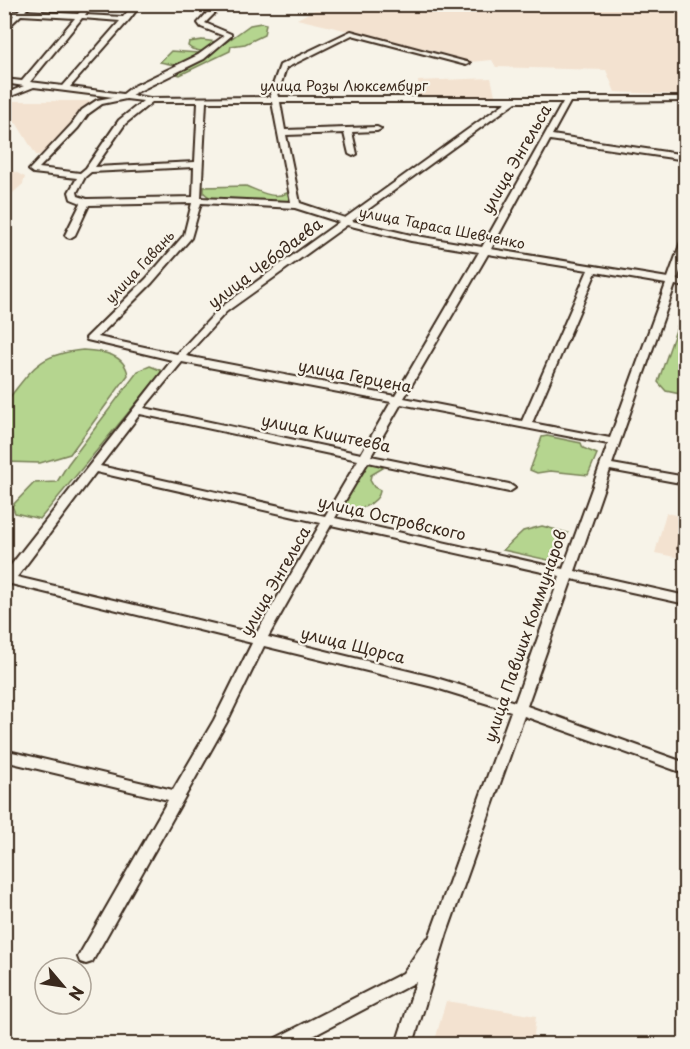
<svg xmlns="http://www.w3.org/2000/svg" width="690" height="1049" viewBox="0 0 690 1049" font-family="'Playpen Sans',sans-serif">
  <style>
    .built { fill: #f3e2d0 }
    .green { fill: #b5d58f; stroke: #788056; stroke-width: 1.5 }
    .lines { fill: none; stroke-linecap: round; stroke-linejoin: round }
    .minor-casing { stroke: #3b2a1e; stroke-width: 4 }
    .minor { fill: #f7f3e8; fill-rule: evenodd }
    .wall { fill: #c8a284; stroke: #3b2a1e; stroke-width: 1.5 }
    .building { fill: #e9bc99; stroke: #3b2a1e; stroke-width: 1.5 }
    .labels { text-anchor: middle; stroke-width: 4.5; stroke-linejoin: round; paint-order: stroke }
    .far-street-label { font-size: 14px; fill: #3b2a1e; stroke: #f7f3e8 }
    .street-label { font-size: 16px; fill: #3b2a1e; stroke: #f7f3e8 }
  </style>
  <rect width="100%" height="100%" fill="#f7f3e8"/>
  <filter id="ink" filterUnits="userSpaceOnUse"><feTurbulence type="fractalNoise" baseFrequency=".0167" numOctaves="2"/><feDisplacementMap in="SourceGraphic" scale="12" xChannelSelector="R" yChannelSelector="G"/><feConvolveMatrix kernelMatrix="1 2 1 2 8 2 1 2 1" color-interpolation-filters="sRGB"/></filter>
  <g filter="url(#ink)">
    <g class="built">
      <polygon points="326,4 685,5 685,95 615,92 606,70 496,67 492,60 470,62 431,50 297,19"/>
      <polygon points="491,78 495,95 420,96 418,81"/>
      <polygon points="4,101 92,101 94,102 46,155 36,155 17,124 5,116"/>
      <polygon points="5,170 13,171 25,177 23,184 5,200"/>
      <polygon points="666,513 685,517 685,559 655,553"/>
      <polygon points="446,1001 536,1016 533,1044 434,1044"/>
    </g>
    <g class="green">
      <polygon points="261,23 266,24 264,35 245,44 231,46 230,51 180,75 173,73 184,67 160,62 171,51 199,53 204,52 192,49 188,46 189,42 202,40 225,43 250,25"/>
      <path d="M246,186C259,191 274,200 287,193L290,200L288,203L212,199L204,193V187Z"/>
      <polygon points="685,304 685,395 666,391 658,382"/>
      <path d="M83,350C102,351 125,354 128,375L70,454L40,463L5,462V403C32,370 37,354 83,350Z"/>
      <polygon points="150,366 160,370 162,372 40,519 15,513 12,506 34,483 57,482 68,464 138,371"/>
      <polygon points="547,436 581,443 583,448 597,454 588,475 550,471 537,473 530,470 542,437"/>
      <path d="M373,462L383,468L371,475L370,480L374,487L380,490C380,503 355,515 340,507L369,463Z"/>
      <polygon points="542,526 568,533 557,562 503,550 523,531"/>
    </g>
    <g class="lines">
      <g class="minor-casing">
        <path id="minor" d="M24,4H31L25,11L78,14L86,4H93L85,15L123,17L134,4H141L129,20L70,87L123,94L132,87L198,55L224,36L201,27L198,23L215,4H222L221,7L205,23L231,34V36L204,59L131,95L150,98L271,97L270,93L280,65L351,31L470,63L466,65L352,35L286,68L278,93L279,97H686V101L570,102L552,135L686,155V160L550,140L491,249L668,278L681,242L686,239V256L677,280L686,281V287L675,285L612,464L686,477V484L610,470L575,571L686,596V604L572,579L527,706L686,763V774L524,716L447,933L413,1044H396L416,982L298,1044H273L276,1038L403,973L426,939L429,938L511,711L433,687L264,646L228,720L92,962L86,964L80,962L78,957L168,800L4,761V750L173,790L214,720L252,643L11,584L4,589V574L172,360L87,340L86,338L146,279L184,235L192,203L89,205L75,235L70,238L67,237L65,235L81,203L71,199L69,192L77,178L33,173L29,170L72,124L82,110L97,100L113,97L34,87L4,99V94L24,86L4,83V79L22,81L75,18L21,15L4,31V24L14,15L4,14V10L18,11ZM82,18L120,21L63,86L30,82ZM126,99L143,101L119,120L86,168L80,173L39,168L78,128L88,114L102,104ZM152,102H198L195,162L95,167L125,124ZM206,102H272L291,202L201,198ZM280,102H506L345,218L300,203L286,135L344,133L349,154L353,156L357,154L352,132L377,131L381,129L377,127L285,130ZM516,102H563L482,247L411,235L352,221ZM194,167L193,197L87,199L78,196L77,192L85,177L91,172ZM201,203L295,208L339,222L220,308L177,354L98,337L152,283L191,238ZM347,225L411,241L479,252L395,396L186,356L226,312ZM488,254L588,270L522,421L404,398ZM596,272L666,284L610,438L532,423ZM182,362L391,402L361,454L144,408ZM401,404L608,444L563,569L335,518L368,462L509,492L515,488L509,484L371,456ZM140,414L358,460L325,516L100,466ZM96,472L321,523L256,634L17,577ZM331,525L560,576L515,702L433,677L268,637Z"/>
      </g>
      <use href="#minor" class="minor"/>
    </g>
    <polygon class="wall" points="686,516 686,551 677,549 679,538"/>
    <polygon class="building" points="685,516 686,516 686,539 679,538"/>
  </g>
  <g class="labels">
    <g class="far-street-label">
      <text x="344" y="91">улица Розы Люксембург</text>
      <text transform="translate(442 228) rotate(11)" y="5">улица Тараса Шевченко</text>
      <text transform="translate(140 267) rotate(-47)" y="5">улица Гавань</text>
    </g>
    <g class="street-label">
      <text transform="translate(516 159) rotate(-60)" y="6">улица Энгельса</text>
      <text transform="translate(265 263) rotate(-37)" y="6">улица Чебодаева</text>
      <text transform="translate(355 376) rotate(11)" y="6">улица Герцена</text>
      <text transform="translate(326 433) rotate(12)" y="6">улица Киштеева</text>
      <text transform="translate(392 518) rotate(13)" y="6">улица Островского</text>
      <text transform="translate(275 581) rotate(-60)" y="6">улица Энгельса</text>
      <text transform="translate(525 636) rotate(-71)" y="6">улица Павших Коммунаров</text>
      <text transform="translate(353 645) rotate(14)" y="6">улица Щорса</text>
    </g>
  </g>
  <rect width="690" height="1049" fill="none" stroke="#f7f3e8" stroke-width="24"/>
  <rect x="12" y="12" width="666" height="1025" fill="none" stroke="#3b2a1e" stroke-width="2" filter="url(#ink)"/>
  <g transform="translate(63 986) rotate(119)"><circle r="28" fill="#f7f3e8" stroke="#aca397" stroke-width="1.5"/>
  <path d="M0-4.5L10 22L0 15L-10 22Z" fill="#3b2a1e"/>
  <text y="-9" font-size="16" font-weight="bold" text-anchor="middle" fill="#3b2a1e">N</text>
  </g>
</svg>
